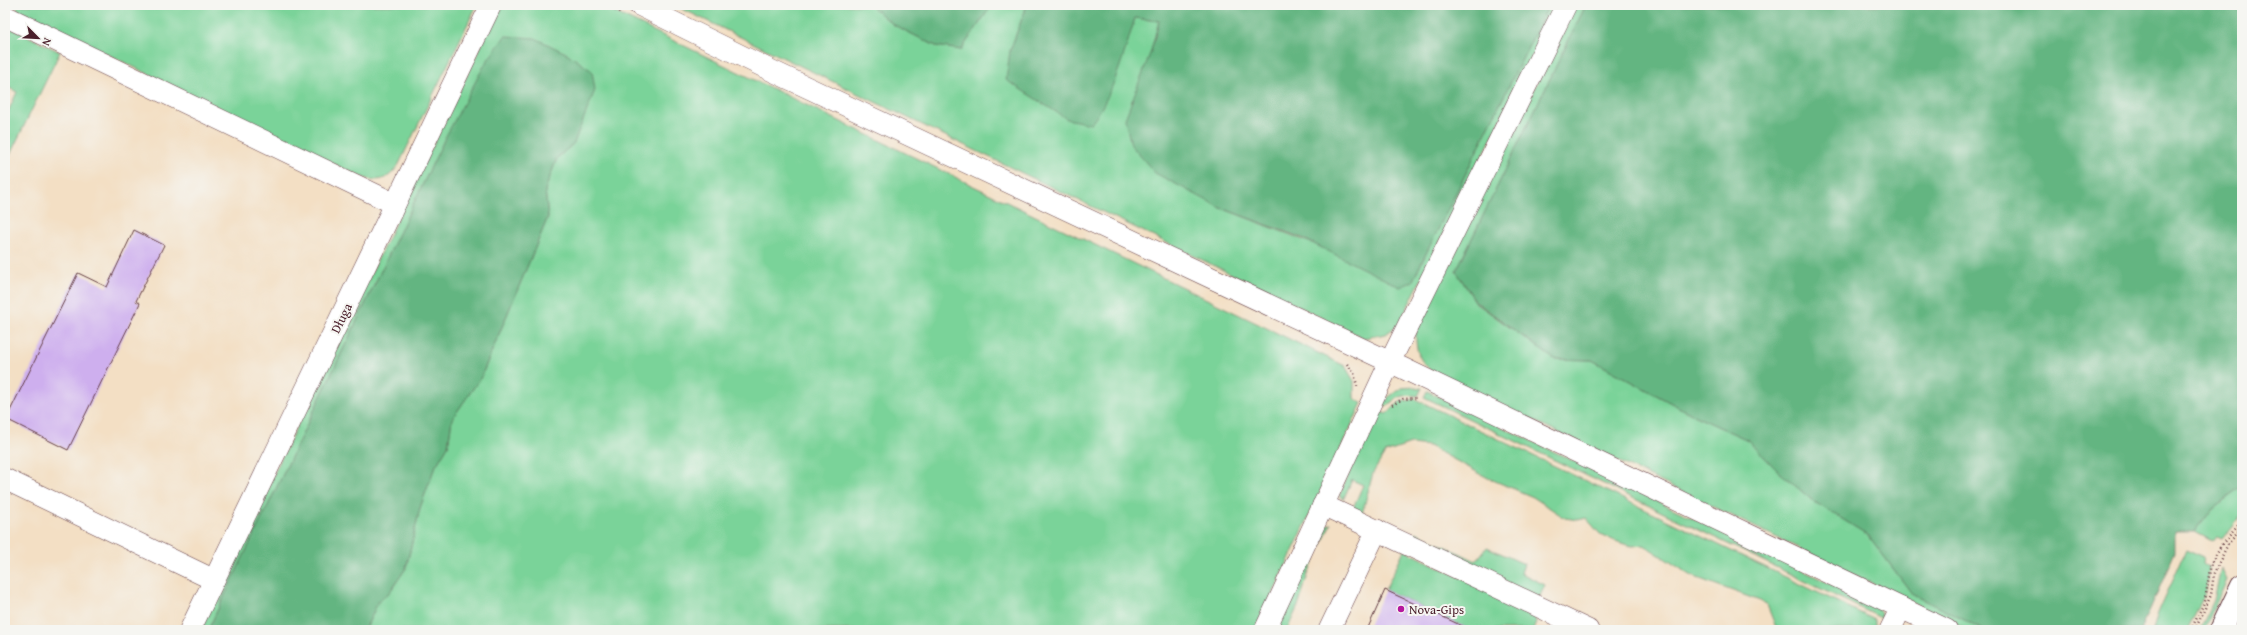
<svg xmlns="http://www.w3.org/2000/svg" width="2247" height="635" viewBox="0 0 2247 635" font-family="'Gentium Book Plus',serif">
  <style>
    .green { fill: #7ad399; stroke: #627962 }
    .forest { fill: #63b581; stroke: #566a56 }
    .building { fill: #ceafee }
    .lines { fill: none; stroke-linecap: round; stroke-linejoin: round }
    .minor-casing { stroke: #633c42; stroke-width: 22 }
    .major-casing { stroke: #633c42; stroke-width: 24 }
    .path { stroke: #633c42; stroke-width: 2.5; stroke-dasharray: 1 3; stroke-linecap: butt }
    .minor { stroke: #fff; stroke-width: 21 }
    .major { stroke: #fff; stroke-width: 22 }
    .poi-dot { fill: #b5179e; stroke: #f6f6f2; stroke-width: 1.5 }
    .labels { text-anchor: middle; stroke-width: 4; stroke-linejoin: round; paint-order: stroke }
    .street-label { font-size: 13px; fill: #4a1f2b; stroke: #f6f6f2 }
    .poi-label { font-size: 13px; fill: #4a1f2b; stroke: #f6f6f2; text-anchor: start }
  </style>
  <rect width="100%" height="100%" fill="#f6f6f2"/>
  <filter id="ink" filterUnits="userSpaceOnUse"><feTurbulence type="fractalNoise" baseFrequency=".025" numOctaves="2"/><feDisplacementMap in="SourceGraphic" scale="8" xChannelSelector="R" yChannelSelector="G"/><feConvolveMatrix kernelMatrix="1 2 1 2 8 2 1 2 1" color-interpolation-filters="sRGB"/></filter>
  <filter id="wash" filterUnits="userSpaceOnUse"><feTurbulence type="fractalNoise" baseFrequency=".012" numOctaves="4" result="noise"/><feDisplacementMap in="SourceGraphic" scale="16" xChannelSelector="R" yChannelSelector="G"/><feGaussianBlur stdDeviation="0.9" result="paint"/><feColorMatrix in="noise" values="0 0 0 0 0 0 0 0 0 0 0 0 0 0 0 0 0 1.4 0 .05"/><feComposite in="paint" operator="in"/></filter>
  <g filter="url(#wash)">
    <rect width="100%" height="100%" fill="#f3dfc4"/>
    <g class="green">
      <path d="M16,5H477L399,164C389,180 379,183 361,177L18,11Z"/>
      <polygon points="501,5 600,5 1345,366 1354,381 1354,398 1362,403 1256,630 365,630 378,602 389,593 406,568 420,508 434,469 448,446 452,419 481,377 548,217 545,190 557,158 574,143 446,136 208,630 198,630"/>
      <polygon points="674,5 870,5 894,25 936,46 961,50 992,5 1027,5 1010,51 1122,59 1135,18 1159,21 1151,51 1221,208 1412,282 1549,5 1558,5 1399,324 1386,334 1364,338"/>
      <path d="M1575,5H1586L1456,271L1476,303L1554,359L1592,360L1695,416L1748,440L1776,469L1813,501L1868,535L1913,595L1985,630H1969L1441,376C1418,364 1415,352 1416,327Z"/>
      <polygon points="5,25 60,52 5,165 5,118 17,92 5,86"/>
      <path d="M1415,387L1422,388L1418,396C1404,394 1396,397 1386,407L1379,404L1401,388Z"/>
      <polygon points="1427,391 1877,606 1883,619 1424,397"/>
      <polygon points="1415,399 1875,620 1875,630 1777,630 1767,605 1760,601 1692,576 1644,545 1632,546 1615,541 1600,534 1586,518 1578,520 1565,518 1533,497 1488,478 1429,446 1411,444 1385,453 1373,473 1362,514 1352,510 1363,485 1352,480 1343,500 1340,494 1376,409 1386,414 1400,402"/>
      <polygon points="2242,487 2242,514 2222,539 2217,537 2212,541 2195,532 2213,508"/>
      <polygon points="1331,524 1308,574 1299,604 1287,630 1273,630 1322,527"/>
      <polygon points="1416,532 1476,561 1487,547 1524,564 1521,573 1545,585 1539,598 1411,538"/>
      <polygon points="1404,550 1534,613 1536,623 1533,630 1471,630 1385,590"/>
      <polygon points="2186,550 2204,558 2203,564 2208,567 2206,592 2187,630 2153,630 2158,613"/>
      <polygon points="2221,568 2227,580 2204,630 2200,630 2214,600"/>
    </g>
    <g class="forest">
      <polygon points="870,5 992,5 961,50 936,46 894,25"/>
      <path d="M1027,5H1549L1412,282L1400,287L1302,238L1221,208L1155,173L1131,145L1125,119L1151,51L1159,21L1135,18C1124,54 1114,93 1091,124L1067,119L1006,80L1010,51Z"/>
      <polygon points="1586,5 2242,5 2242,487 2213,508 2195,532 2175,532 2175,552 2141,630 1985,630 1913,595 1868,535 1813,501 1776,469 1748,440 1695,416 1592,360 1554,359 1476,302 1456,271"/>
      <polygon points="505,36 535,38 568,54 592,71 595,90 574,143 557,158 545,190 548,217 481,377 452,419 448,446 434,469 420,508 406,568 389,593 378,602 365,630 208,630 446,136 485,64"/>
    </g>
    <g id="blocks">
      <g class="building">
        <polygon points="134,230 164,245 136,301 140,303 68,450 6,419 78,273 107,287"/>
        <polygon points="1385,590 1471,630 1367,630"/>
      </g>
    </g>
  </g>
  <g filter="url(#ink)">
    <use href="#blocks" fill-opacity="0" stroke="#633c42" stroke-width="1"/>
    <g class="lines">
      <g class="minor-casing">
        <g id="minor">
          <polyline points="639,5 764,67 1390,362 1947,630"/>
          <polyline points="5,16 395,204"/>
          <polyline points="5,479 214,580"/>
          <polyline points="1323,505 1588,630"/>
          <polyline points="190,630 491,5"/>
          <polyline points="1265,630 1390,362 1566,5"/>
          <polyline points="1329,630 1377,530"/>
          <polyline points="1890,630 1901,608"/>
        </g>
      </g>
      <g class="major-casing">
        <polyline id="major" points="2221,630 2242,586"/>
      </g>
      <g class="path">
        <polyline points="604,5 622,13"/>
        <polyline points="1347,364 1354,373 1357,386"/>
        <polyline points="1392,405 1403,399 1417,398"/>
        <polyline points="2191,630 2205,601 2211,563 2222,544 2237,527 2242,519"/>
        <polyline points="2195,630 2211,595 2214,573 2228,544 2242,528"/>
      </g>
      <use href="#minor" class="minor"/>
      <use href="#major" class="major"/>
    </g>
  </g>
  <circle class="poi-dot" cx="1401" cy="609" r="4"/>
  <g class="labels">
    <g class="street-label">
      <text transform="translate(341 318) rotate(-64)" y="5">Długa</text>
    </g>
    <g class="poi-label">
      <text x="1409" y="614">Nova-Gips</text>
    </g>
  </g>
  <rect width="2247" height="635" fill="none" stroke="#f6f6f2" stroke-width="20"/>
  <g transform="translate(38 38) rotate(114)" stroke="#f6f6f2" stroke-width="3" paint-order="stroke">
  <path d="M0-3L7 15L0 10L-7 15Z" fill="#4a1f2b"/>
  <text y="-6" font-size="11" font-weight="bold" text-anchor="middle" fill="#4a1f2b">N</text>
  </g>
</svg>
